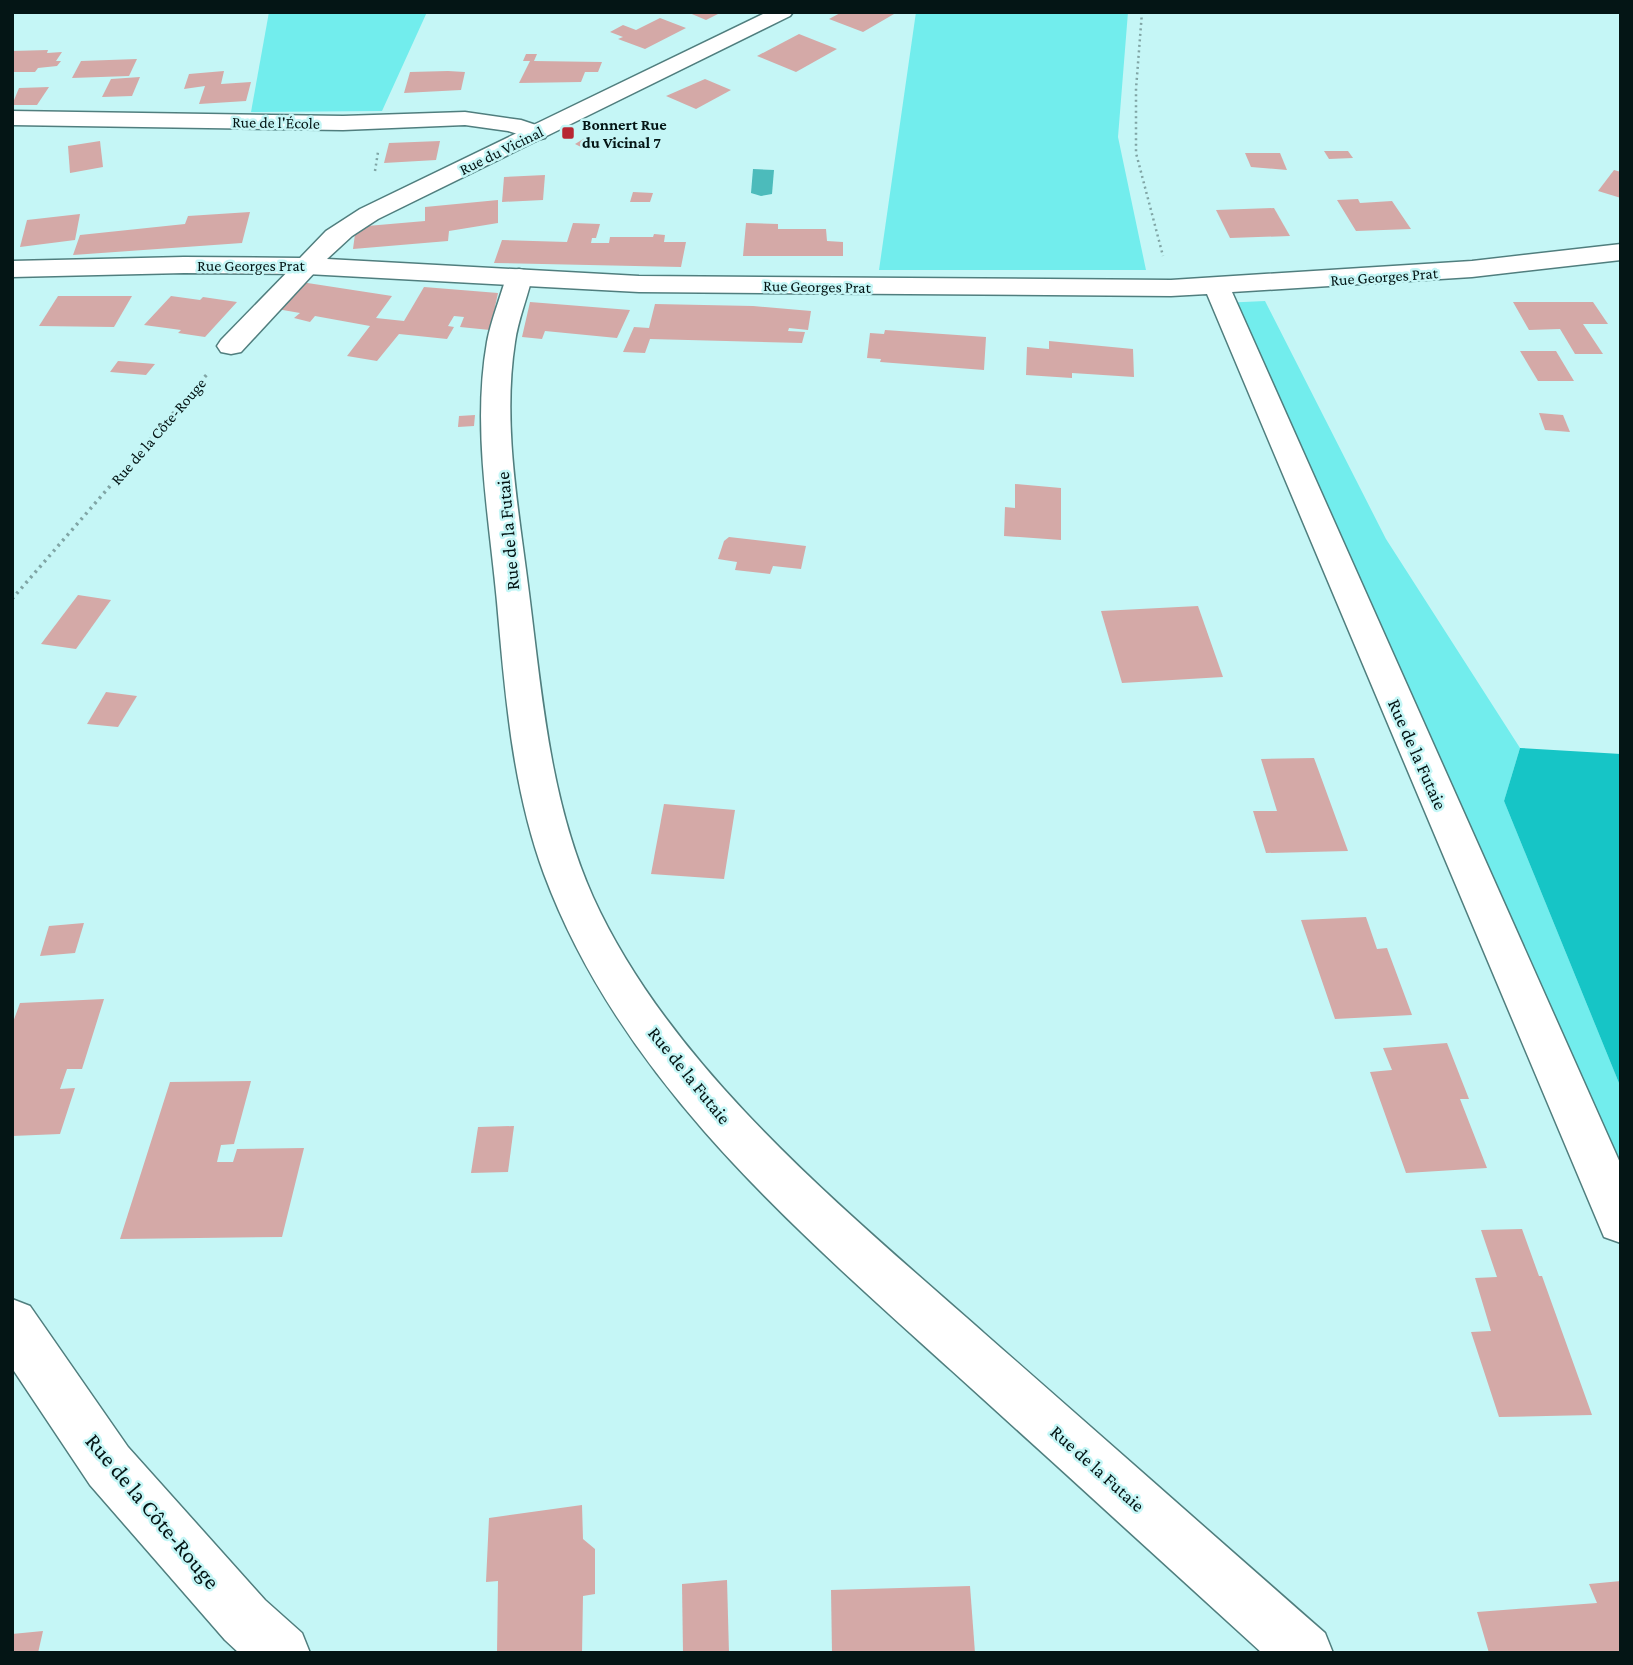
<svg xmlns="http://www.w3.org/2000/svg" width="1633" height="1665" viewBox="0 0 1633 1665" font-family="'Crimson Pro',serif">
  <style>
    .green { fill: #72eded }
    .forest { fill: #16c5c6 }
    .water { fill: #4cbbbb }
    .building { fill: #d4a9a7 }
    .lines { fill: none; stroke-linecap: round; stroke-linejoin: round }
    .minor-casing { stroke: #507e7e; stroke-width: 3 }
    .tertiary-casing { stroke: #507e7e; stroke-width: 3 }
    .path-far1 { stroke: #80a5a5; stroke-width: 2.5; stroke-dasharray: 2 3.5; stroke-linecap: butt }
    .path { stroke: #80a5a5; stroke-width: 3.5; stroke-dasharray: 2.5 4.5; stroke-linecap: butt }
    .minor { fill: #fff; fill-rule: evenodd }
    .tertiary { fill: #fff; fill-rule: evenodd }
    .poi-dot { fill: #b72632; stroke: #c5f6f6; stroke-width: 2.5 }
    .labels { text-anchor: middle; stroke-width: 5; stroke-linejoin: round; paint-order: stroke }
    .far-street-label { font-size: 16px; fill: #041515; stroke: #c5f6f6 }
    .far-poi-label { font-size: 16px; font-weight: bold; fill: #041515; stroke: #c5f6f6; text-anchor: start }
    .street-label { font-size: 19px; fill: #041515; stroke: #c5f6f6 }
    .near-street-label { font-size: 23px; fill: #041515; stroke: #c5f6f6 }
  </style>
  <rect width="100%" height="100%" fill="#c5f6f6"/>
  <g class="green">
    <polygon points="269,12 427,12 382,111 251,112"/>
    <polygon points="916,12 1128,12 1118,137 1146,270 879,270"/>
    <polygon points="1265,301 1386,539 1520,748 1504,801 1621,1088 1621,1220 1222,303"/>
  </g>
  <polygon class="forest" points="1520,748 1621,754 1621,1088 1504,801"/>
  <polygon class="water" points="753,169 774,170 772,194 761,196 751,193"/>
  <g class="building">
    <polygon points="687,12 722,12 706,20"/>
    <polygon points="842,12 890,12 894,14 863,32 829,19"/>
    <polygon points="660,18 686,28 645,49 618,39 623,37 610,32 623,25 636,30"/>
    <polygon points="799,34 837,49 796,72 757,56"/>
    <polygon points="48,50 47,53 62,52 56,61 61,61 57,66 38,68 35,72 12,72 12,51"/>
    <polygon points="526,54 537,54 534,61 602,62 598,72 585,72 581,82 519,83 530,61 523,61"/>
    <polygon points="137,59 129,76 72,78 81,61"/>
    <polygon points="224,71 221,84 251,82 246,101 199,104 205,86 184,89 189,74"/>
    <polygon points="448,71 465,72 461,90 404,93 410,72"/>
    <polygon points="140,77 132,96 102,97 111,79"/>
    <polygon points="705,79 731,90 696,109 666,96"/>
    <polygon points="49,87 37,105 12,105 19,88"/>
    <polygon points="585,138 596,143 585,149 575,144"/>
    <polygon points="100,141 103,167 70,173 68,146"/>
    <polygon points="440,141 436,160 384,163 389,143"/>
    <polygon points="1324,151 1348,151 1353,158 1329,159"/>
    <polygon points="1245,153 1280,153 1287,170 1251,167"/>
    <polygon points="1614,170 1621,172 1621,198 1598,191"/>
    <polygon points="545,175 543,200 502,202 504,177"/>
    <polygon points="633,192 653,193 650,202 630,202"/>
    <polygon points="1358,199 1360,203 1392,201 1411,229 1356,231 1337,200"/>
    <polygon points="498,200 498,223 449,231 448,241 353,249 355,234 367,226 425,221 425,207"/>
    <polygon points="1274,208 1290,236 1230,238 1216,210"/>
    <polygon points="250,212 242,243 73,255 80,235 185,224 188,216"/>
    <polygon points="80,214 75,240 20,247 27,220"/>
    <polygon points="573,223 600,224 596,238 592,238 591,243 609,243 610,237 653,237 654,234 665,235 664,242 686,242 681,267 494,263 502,240 567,242"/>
    <polygon points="746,223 778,224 778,229 826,229 827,241 843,242 843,256 743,256"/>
    <polygon points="301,282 392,296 376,318 404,321 424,287 498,293 490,330 460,327 464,317 454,316 448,326 454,327 447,339 399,334 377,361 347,356 370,326 315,316 310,322 294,318 300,313 277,309"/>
    <polygon points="58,296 132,296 114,327 39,326"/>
    <polygon points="171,296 200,300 203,297 237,302 205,337 178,333 181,330 144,325"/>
    <polygon points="530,302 630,310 617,338 545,331 542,339 522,337"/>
    <polygon points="1513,302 1593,302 1608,324 1583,324 1603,354 1575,354 1560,329 1529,330"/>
    <polygon points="655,304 753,306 811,311 808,330 789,328 788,331 805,332 802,343 650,339 645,353 623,352 634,327 649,328"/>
    <polygon points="885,330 986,337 984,370 880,362 881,359 867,358 870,333 884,334"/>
    <polygon points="1049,341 1133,349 1134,377 1072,373 1072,378 1026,375 1027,347 1049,349"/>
    <polygon points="1520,351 1556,351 1574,381 1538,381"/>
    <polygon points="118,361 155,364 146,375 110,372"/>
    <polygon points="1539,413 1563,415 1570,432 1545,430"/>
    <polygon points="475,415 474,426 458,427 459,416"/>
    <polygon points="1015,484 1061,488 1061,540 1004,536 1005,507 1015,508"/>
    <polygon points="729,537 806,546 801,569 773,566 770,574 735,570 737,562 718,559 724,541"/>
    <polygon points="78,595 111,600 76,649 41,644"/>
    <polygon points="1198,606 1223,677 1122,683 1101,611"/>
    <polygon points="106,692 137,696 118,727 87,724"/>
    <polygon points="1314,758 1348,851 1266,853 1253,811 1277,811 1261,759"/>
    <polygon points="664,804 735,810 724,879 651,874"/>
    <polygon points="1366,917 1377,949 1387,948 1412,1015 1335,1019 1301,920"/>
    <polygon points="84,923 75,953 40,956 49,926"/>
    <polygon points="104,999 82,1069 67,1069 60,1089 75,1088 60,1134 12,1136 12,1025 20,1003"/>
    <polygon points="1447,1043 1469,1099 1460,1099 1487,1168 1406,1173 1370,1072 1392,1070 1383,1048"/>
    <polygon points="251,1081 234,1144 221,1145 217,1162 233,1162 237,1149 304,1148 282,1237 120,1239 170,1082"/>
    <polygon points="514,1126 508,1172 471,1173 478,1127"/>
    <polygon points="1522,1229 1539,1276 1542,1276 1592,1415 1499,1417 1471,1332 1491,1331 1475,1278 1497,1277 1481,1230"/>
    <polygon points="582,1505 583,1539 595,1549 595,1594 583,1596 582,1653 497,1653 498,1581 486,1582 489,1518"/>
    <polygon points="727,1580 729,1653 683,1653 682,1584"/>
    <polygon points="1621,1581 1621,1653 1489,1653 1477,1612 1597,1603 1589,1584"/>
    <polygon points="970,1586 975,1653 832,1653 831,1590"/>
    <polygon points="43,1631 38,1653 12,1653 12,1634"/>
  </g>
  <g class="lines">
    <g class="minor-casing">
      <g id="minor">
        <polygon points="12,111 343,116 465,112 521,120 545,128 548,133 545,138 537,140 508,131 465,125 343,130 12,125"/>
        <polygon points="307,258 316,261 320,266 316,271 241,352 231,354 221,352 217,346 221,340 298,261"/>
        <path d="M519,269L528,271L532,277C527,299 518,320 515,342C502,425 519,511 529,593C542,696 550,801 593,897C671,1069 845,1210 984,1333C1098,1433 1211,1533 1325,1633L1333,1653H1262C1159,1559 1055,1464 951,1370C793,1227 620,1079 544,874C512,787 505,693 497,602C489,516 472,427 487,342C491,320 500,299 506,277L510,271Z"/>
        <polygon points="12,1299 30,1306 128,1447 265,1600 302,1633 310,1653 239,1653 225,1640 90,1485 12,1368"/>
      </g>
    </g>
    <g class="tertiary-casing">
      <polygon id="tertiary" points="767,12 793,12 790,16 378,219 352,236 327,259 639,276 1171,280 1472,261 1621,244 1621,260 1472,277 1232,292 1621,1165 1621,1243 1604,1237 1207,294 1171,296 639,292 307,274 184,273 12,277 12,261 184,257 300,258 326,231 360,209"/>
    </g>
    <g class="path-far1">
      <polyline points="1142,12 1136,89 1136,153 1163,256"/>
      <polyline points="375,171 378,152"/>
    </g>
    <polyline class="path" points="12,599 209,372"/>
    <use href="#minor" class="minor"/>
    <use href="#tertiary" class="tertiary"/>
  </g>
  <rect class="poi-dot" x="561" y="126" width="14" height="14" rx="3.5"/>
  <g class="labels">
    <g class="far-street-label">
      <text transform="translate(276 122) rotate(1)" y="6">Rue de l'École</text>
      <text transform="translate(501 150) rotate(-26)" y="6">Rue du Vicinal</text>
      <text x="251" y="271">Rue Georges Prat</text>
      <text transform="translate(1384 276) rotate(-4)" y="6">Rue Georges Prat</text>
      <text transform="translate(817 286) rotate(1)" y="6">Rue Georges Prat</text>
      <text transform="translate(158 431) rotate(-49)" y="6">Rue de la Côte-Rouge</text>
    </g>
    <g class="far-poi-label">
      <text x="582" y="130">Bonnert Rue<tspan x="582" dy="18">du Vicinal 7</tspan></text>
    </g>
    <g class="street-label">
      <text transform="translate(507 531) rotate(-95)" y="7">Rue de la Futaie</text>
      <text transform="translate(1418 754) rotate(66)" y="7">Rue de la Futaie</text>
      <text transform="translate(690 1075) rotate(51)" y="7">Rue de la Futaie</text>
      <text transform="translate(1098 1468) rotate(42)" y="7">Rue de la Futaie</text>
    </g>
    <g class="near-street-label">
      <text transform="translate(153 1511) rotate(50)" y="8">Rue de la Côte-Rouge</text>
    </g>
  </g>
  <rect width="1633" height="1665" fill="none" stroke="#041515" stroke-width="28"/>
</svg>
